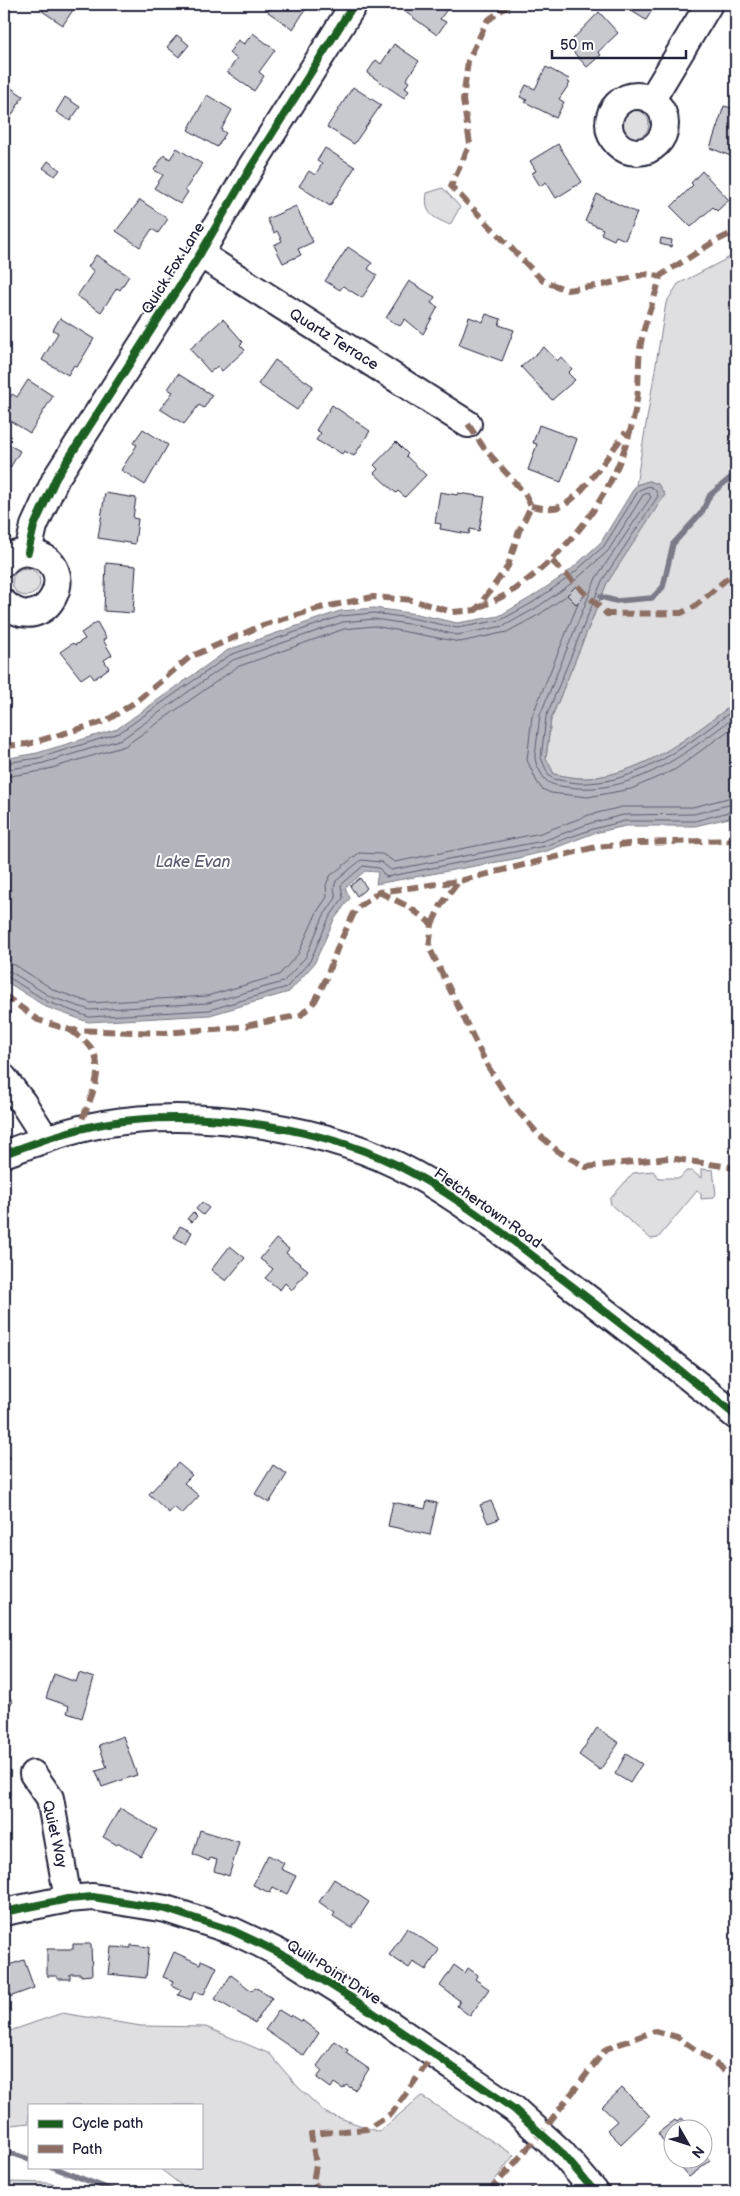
<svg xmlns="http://www.w3.org/2000/svg" width="740" height="2196" viewBox="0 0 740 2196" font-family="'Balsamiq Sans',sans-serif">
  <style>
    .green { fill: #dfdfe2; stroke: #80808e }
    .water { fill: #b4b4bc; stroke: #7a7a88 }
    .lines { fill: none; stroke-linecap: round; stroke-linejoin: round }
    .shore { stroke: #5c5c6f; stroke-width: 1 }
    .stream { stroke: #7a7a88; stroke-width: 5.5 }
    .building { fill: #c8c8cf; stroke: #22223b }
    .minor-casing { stroke: #22223b; stroke-width: 30 }
    .minor { stroke: #fff; stroke-width: 26 }
    .quiet { stroke: #8d6e63; stroke-width: 6; stroke-dasharray: 12 6; stroke-linecap: butt }
    .cycleway-casing { stroke: #fff; stroke-width: 11 }
    .cycleway { stroke: #1b5e20; stroke-width: 8 }
    .labels { text-anchor: middle; stroke-width: 4; stroke-linejoin: round; paint-order: stroke }
    .street-label { font-size: 15px; fill: #22223b; stroke: #fff }
    .water-label { font-size: 16px; font-style: italic; fill: #5c5c6f; stroke: #fff }
  </style>
  <rect width="100%" height="100%" fill="#fff"/>
  <filter id="ink" filterUnits="userSpaceOnUse"><feTurbulence type="fractalNoise" baseFrequency=".02" numOctaves="2"/><feDisplacementMap in="SourceGraphic" scale="10" xChannelSelector="R" yChannelSelector="G"/><feConvolveMatrix kernelMatrix="1 2 1 2 8 2 1 2 1" color-interpolation-filters="sRGB"/></filter>
  <g filter="url(#ink)">
    <g class="green">
      <circle cx="635" cy="124" r="14"/>
      <path d="M443,188L460,207L450,225C432,217 424,214 427,193Z"/>
      <path d="M736,254V702C691,735 647,773 588,778C578,779 565,776 554,774L546,758L551,719L607,583L664,495L658,484L649,481L636,485L666,303L678,284Z"/>
      <circle cx="26" cy="582" r="14"/>
      <polygon points="701,1169 713,1170 716,1194 713,1198 701,1199 701,1194 697,1191 658,1238 651,1239 611,1205 610,1199 633,1173 653,1171 659,1178 680,1178 686,1171 692,1171 701,1178"/>
      <polygon points="62,2013 141,2026 206,2027 270,2054 298,2087 326,2113 379,2132 421,2096 514,2155 486,2192 180,2192 182,2186 158,2167 201,2167 201,2105 29,2105 29,2123 4,2126 4,2033"/>
      <polygon points="4,2182 49,2183 76,2192 4,2192"/>
    </g>
    <path class="water" d="M649,481L658,484L665,495L607,583L551,719L546,758L554,774C565,776 578,779 588,778C647,773 691,735 736,702V814L729,818L695,826H626L594,833L547,851L514,859L376,884L378,872L365,871L345,888L350,898L334,920L314,964L289,992L210,1015L88,1022L46,1007L4,980V759L37,753L117,729L228,650L340,611L374,608L417,614L457,623L499,616L530,598L566,574L601,542L636,485Z"/>
    <g class="lines">
      <g class="shore">
        <polyline points="578,604 532,716 527,760 537,782 542,789 551,793 588,797 631,789 676,769 736,725"/>
        <path d="M4,763L39,758L119,733L230,655L341,616L374,613L416,619L457,628L501,620L532,603L568,578L604,546L639,490L649,486L655,489L658,496L602,581L546,717L541,758L549,776L554,779C565,781 577,784 588,783C646,780 692,741 736,708"/>
        <path d="M4,770L40,764L122,739L233,660L343,622L374,619L414,625L457,635L504,626L536,608L572,583L608,551L643,495L648,493L651,497L596,578L540,715L535,756C535,762 537,766 540,771C546,784 552,785 567,787C634,796 686,753 736,716"/>
        <polyline points="4,777 42,771 125,746 237,667 344,629 374,626 460,642 507,632 540,614 566,596"/>
        <polyline points="4,963 15,965 54,990 91,1003 207,996 279,975 298,954 317,912 327,897 326,885 330,876 359,853 382,854 395,862 541,833 589,815 622,807 693,807 736,796"/>
        <polyline points="4,970 11,972 51,997 90,1010 208,1003 283,982 305,958 324,915 336,898 334,888 336,881 361,860 381,862 391,870 543,841 591,823 623,815 694,814 736,803"/>
        <polyline points="4,977 8,977 48,1002 89,1017 209,1010 287,987 310,961 329,918 343,898 341,885 363,866 379,868 386,877 545,846 593,829 625,821 695,821 736,810"/>
      </g>
      <g class="stream">
        <polyline points="601,597 616,601 652,598 663,587 673,544 702,512 710,495 736,473"/>
        <polyline points="4,2151 29,2159"/>
        <polyline points="52,2167 117,2192"/>
      </g>
    </g>
    <g class="building">
      <polygon points="47,4 77,4 63,25 42,11"/>
      <polygon points="274,4 305,4 307,7 293,29 268,12"/>
      <polygon points="410,4 451,4 440,19 446,22 437,35 404,11"/>
      <polygon points="620,4 656,4 646,20"/>
      <polygon points="599,12 618,33 598,52 601,55 587,67 567,45"/>
      <polygon points="253,33 275,50 259,72 264,76 254,91 227,72 237,59 229,53 238,40 244,44"/>
      <polygon points="177,35 189,45 179,57 167,47"/>
      <polygon points="394,44 419,61 406,80 409,82 405,88 409,91 404,98 367,73 376,60 381,64"/>
      <polygon points="546,67 569,79 568,82 570,83 559,99 564,102 556,118 525,102 527,100 520,97 526,85 535,89"/>
      <polygon points="4,83 23,96 4,129"/>
      <polygon points="353,87 381,105 354,144 327,127"/>
      <polygon points="207,95 232,110 221,130 226,133 217,147 188,130"/>
      <polygon points="65,97 80,107 70,121 56,112"/>
      <polygon points="724,106 736,109 736,158 710,148"/>
      <polygon points="558,144 582,182 556,198 546,182 540,186 532,173 536,171 530,161"/>
      <polygon points="177,148 202,164 185,190 188,192 180,204 154,188 163,175 154,170 164,155 170,159"/>
      <polygon points="325,148 355,167 330,206 299,186 309,171 315,175 322,164 317,161"/>
      <polygon points="48,161 60,170 55,176 43,168"/>
      <polygon points="702,171 729,200 717,211 713,207 691,227 671,207 693,185 691,183"/>
      <polygon points="597,194 637,213 625,240 616,236 614,240 601,234 603,229 585,221"/>
      <polygon points="140,200 168,219 158,233 152,229 140,247 116,231"/>
      <polygon points="296,206 313,242 298,249 301,255 283,263 274,245 282,241 277,231 274,233 267,219"/>
      <polygon points="661,238 672,240 671,247 660,244"/>
      <polygon points="348,247 372,263 368,269 377,275 362,298 343,286 340,290 325,281"/>
      <polygon points="96,255 129,276 120,290 117,288 101,312 77,296 94,271 88,267"/>
      <polygon points="409,281 435,297 431,303 438,307 423,334 405,319 400,326 386,318"/>
      <polygon points="486,314 501,319 499,325 514,330 502,361 459,345 469,317 483,322"/>
      <polygon points="60,318 94,339 77,367 74,365 68,375 42,360 58,333 53,330"/>
      <polygon points="223,319 243,342 240,345 245,350 222,371 218,366 210,372 190,349"/>
      <polygon points="544,347 557,361 561,357 572,369 568,373 575,380 552,400 521,367"/>
      <polygon points="275,360 313,386 297,410 258,384"/>
      <polygon points="178,374 212,395 204,408 199,405 184,424 160,409 173,392 168,389"/>
      <polygon points="28,380 53,396 30,433 4,417 9,410 4,407 12,394 17,397"/>
      <polygon points="332,405 370,431 354,456 344,451 342,454 331,447 330,448 316,440 321,433 316,430"/>
      <polygon points="539,425 577,439 561,482 528,470 537,444 533,443"/>
      <polygon points="143,429 168,445 145,485 121,470 137,445 133,443"/>
      <polygon points="4,442 20,451 10,468 4,465"/>
      <polygon points="396,442 408,454 406,456 426,475 405,497 398,491 396,493 374,473 378,469 374,465"/>
      <polygon points="440,492 457,495 458,493 485,497 479,531 470,529 469,534 440,529 441,524 435,523"/>
      <polygon points="105,493 136,498 133,518 138,519 135,544 98,538"/>
      <polygon points="106,563 136,566 133,613 104,611"/>
      <polygon points="576,586 585,595 576,604 567,595"/>
      <polygon points="97,622 106,638 103,640 112,655 104,660 109,668 94,679 90,673 81,679 60,652 73,643 75,645 85,639 81,633"/>
      <polygon points="360,878 367,888 357,896 350,886"/>
      <polygon points="202,1202 209,1208 203,1215 196,1209"/>
      <polygon points="193,1212 197,1216 192,1222 187,1219"/>
      <polygon points="180,1226 192,1232 186,1244 174,1237"/>
      <polygon points="276,1239 289,1249 286,1253 308,1270 292,1290 285,1283 280,1290 265,1278 273,1269 260,1259"/>
      <polygon points="230,1246 245,1258 226,1281 211,1270"/>
      <polygon points="4,1453 10,1457 5,1466 4,1465"/>
      <polygon points="178,1463 192,1475 184,1483 199,1496 182,1514 174,1507 169,1513 149,1494"/>
      <polygon points="273,1465 287,1474 269,1503 255,1494"/>
      <polygon points="427,1501 437,1503 430,1535 388,1526 393,1502 425,1509"/>
      <polygon points="491,1501 499,1519 488,1523 480,1505"/>
      <polygon points="79,1673 94,1678 82,1718 67,1713 69,1706 46,1698 54,1674 76,1682"/>
      <polygon points="4,1690 13,1702 4,1709"/>
      <polygon points="597,1728 619,1743 600,1770 579,1755"/>
      <polygon points="123,1736 137,1775 102,1787 96,1771 107,1768 99,1745"/>
      <polygon points="626,1754 642,1764 630,1783 615,1774"/>
      <polygon points="120,1808 157,1830 141,1856 119,1843 117,1845 103,1837"/>
      <polygon points="200,1830 239,1842 229,1876 214,1871 217,1860 210,1858 209,1861 193,1854"/>
      <polygon points="4,1839 9,1845 4,1850"/>
      <polygon points="268,1855 284,1863 281,1869 296,1876 287,1894 273,1887 270,1893 253,1885"/>
      <polygon points="334,1879 369,1902 352,1928 333,1916 335,1913 319,1902"/>
      <polygon points="407,1928 439,1950 426,1970 413,1962 409,1968 389,1955"/>
      <polygon points="73,1944 91,1944 92,1975 81,1976 81,1974 70,1974 70,1979 57,1979 57,1976 47,1976 47,1949 73,1949"/>
      <polygon points="131,1945 149,1947 146,1978 108,1974 111,1947 131,1948"/>
      <polygon points="174,1952 200,1964 201,1960 217,1967 204,1994 194,1992 191,2000 178,1995 181,1990 171,1985 173,1981 163,1977"/>
      <polygon points="24,1960 34,1988 4,1999 4,1968 7,1967 6,1966"/>
      <polygon points="454,1965 465,1973 468,1968 478,1975 475,1979 489,1989 470,2016 457,2006 460,2001 440,1986"/>
      <polygon points="231,1975 252,1991 255,1987 272,1998 255,2023 215,1999"/>
      <polygon points="279,2010 290,2017 291,2015 301,2021 302,2020 319,2033 304,2056 265,2030"/>
      <polygon points="335,2041 348,2050 346,2053 369,2069 355,2090 346,2085 343,2089 334,2083 331,2088 317,2078 322,2071 317,2066"/>
      <polygon points="622,2088 650,2116 621,2144 607,2130 617,2121 602,2107"/>
      <polygon points="682,2118 687,2124 682,2128 672,2128 672,2155 658,2133 675,2120 677,2122"/>
      <polygon points="702,2151 710,2161 689,2177 673,2158 702,2158"/>
      <polygon points="532,2187 537,2192 525,2192"/>
    </g>
    <g class="lines">
      <g class="minor-casing">
        <g id="minor">
          <circle cx="637" cy="124" r="28"/>
          <polyline points="652,99 709,4"/>
          <polyline points="200,254 468,424"/>
          <polyline points="28,552 34,526 56,478 200,254 251,167 354,4"/>
          <path d="M4,563C10,555 21,551 31,553C85,563 46,642 4,603"/>
          <polyline points="4,1078 23,1103 46,1139"/>
          <path d="M4,1154C37,1142 69,1130 103,1124C199,1108 329,1126 414,1174C467,1203 513,1241 560,1277C620,1323 679,1368 736,1416"/>
          <polyline points="33,1774 50,1798 68,1899"/>
          <polyline points="4,1912 68,1899 93,1897 166,1909 233,1931 261,1944 285,1956 353,1999 514,2109 561,2152 595,2192"/>
        </g>
      </g>
      <use href="#minor" class="minor"/>
      <g class="quiet">
        <polyline points="510,4 487,21 468,61 463,100 470,144 451,186 543,281 567,290 603,285 645,274 660,276"/>
        <path d="M531,506C541,508 553,510 562,506C582,497 611,451 626,432"/>
        <polyline points="552,561 607,614 681,613 694,607 736,571"/>
        <path d="M478,608C490,602 504,597 515,589C578,545 622,482 636,406C640,384 637,360 642,338C646,317 656,297 660,276L712,243L736,231"/>
        <polyline points="4,746 28,744 106,721 137,701 190,657 263,625 320,608 373,597 412,600 452,612 476,610 508,566 519,531 531,506 525,494 484,448 468,424"/>
        <polyline points="379,892 409,907 432,924 429,947 487,1065 511,1103 538,1134 559,1152 586,1167 669,1158 736,1168"/>
        <polyline points="432,924 441,905 459,881"/>
        <polyline points="4,995 38,1020 70,1030 164,1033 240,1027 301,1015 315,1001 325,981 339,944 356,909 379,892 459,881 596,847 639,843 736,840"/>
        <path d="M70,1030C75,1034 83,1039 88,1044C110,1068 87,1105 78,1129"/>
        <polyline points="323,2192 313,2182 316,2165 311,2134 367,2129 392,2113 434,2054"/>
        <polyline points="489,2192 541,2133 606,2049 655,2031 677,2037 736,2078"/>
      </g>
      <g class="cycleway-casing">
        <g id="cycleway">
          <polyline points="28,552 34,526 56,478 200,254 251,167 354,4"/>
          <path d="M4,1154C37,1142 69,1130 103,1124C199,1108 329,1126 414,1174C467,1203 513,1241 560,1277C620,1323 679,1368 736,1416"/>
          <polyline points="4,1912 68,1899 93,1897 166,1909 233,1931 261,1944 285,1956 353,1999 514,2109 561,2152 595,2192"/>
        </g>
      </g>
      <use href="#cycleway" class="cycleway"/>
    </g>
  </g>
  <g class="labels">
    <g class="street-label">
      <text transform="translate(173 268) rotate(-58)" y="5">Quick Fox Lane</text>
      <text transform="translate(334 339) rotate(32)" y="5">Quartz Terrace</text>
      <text transform="translate(488 1208) rotate(35)" y="5">Fletchertown Road</text>
      <text transform="translate(55 1834) rotate(77)" y="5">Quiet Way</text>
      <text transform="translate(334 1972) rotate(32)" y="5">Quill Point Drive</text>
    </g>
    <g class="water-label">
      <text x="193" y="867">Lake Evan</text>
    </g>
  </g>
  <rect width="740" height="2196" fill="none" stroke="#fff" stroke-width="20"/>
  <rect x="10" y="10" width="720" height="2176" fill="none" stroke="#22223b" stroke-width="2" filter="url(#ink)"/>
  <rect x="28" y="2104" width="175" height="65" fill="#ffffff" stroke="#a7a7b1"/>
  <rect x="38" y="2120" width="25" height="8" fill="#1b5e20" stroke="#a7a7b1"/>
  <text x="72" y="2128" font-size="15" fill="#22223b">Cycle path</text>
  <rect x="38" y="2145" width="25" height="8" fill="#8d6e63" stroke="#a7a7b1"/>
  <text x="72" y="2154" font-size="15" fill="#22223b">Path</text>
  <g transform="translate(688 2144) rotate(129)"><circle r="24" fill="#ffffff" stroke="#a7a7b1"/>
  <path d="M0-4L9 19L0 12L-9 19Z" fill="#22223b"/>
  <text y="-8" font-size="14" font-weight="bold" text-anchor="middle" fill="#22223b">N</text>
  </g>
  <path d="M552 50v8h134v-8" fill="none" stroke="#22223b" stroke-width="2.5"/>
  <text x="560" y="50" font-size="15" fill="#22223b" stroke="#ffffff" stroke-width="4" paint-order="stroke">50 m</text>
</svg>
